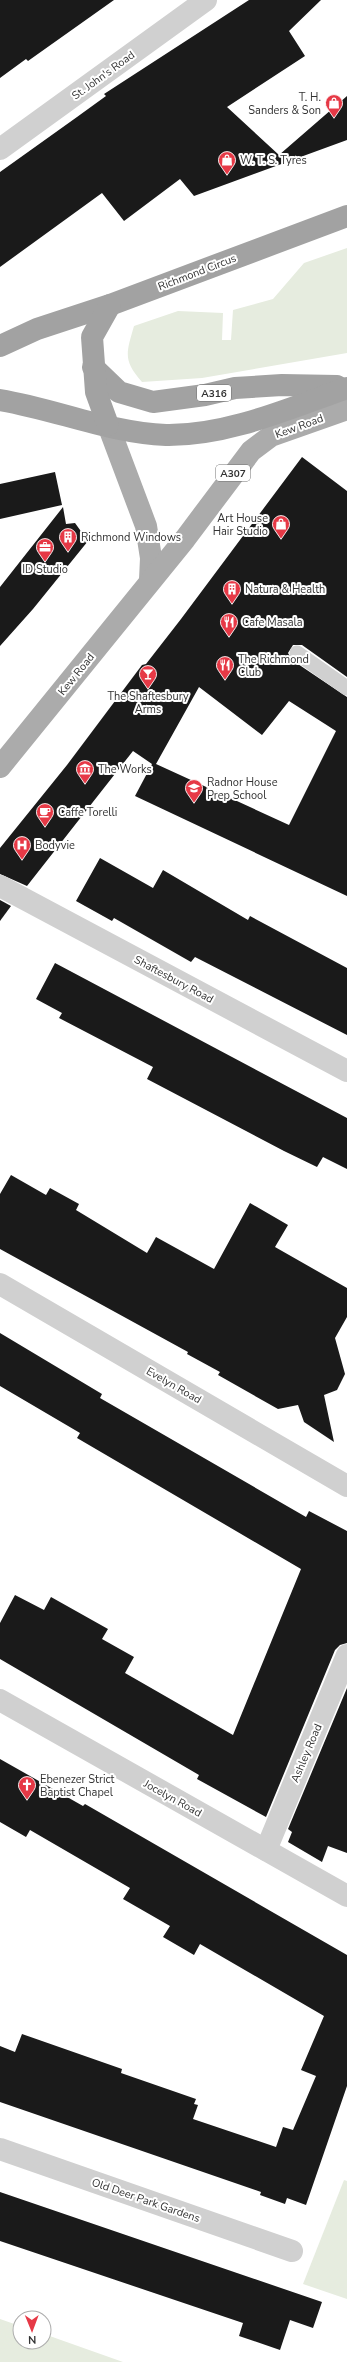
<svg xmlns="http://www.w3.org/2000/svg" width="347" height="2362" viewBox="0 0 347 2362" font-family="'Nunito Sans',sans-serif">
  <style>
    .green { fill: #e6ecdf }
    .building { fill: #1a1a1a; fill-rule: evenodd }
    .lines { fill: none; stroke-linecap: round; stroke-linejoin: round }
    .service { stroke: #d0d0d0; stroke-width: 15 }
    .minor { stroke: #d0d0d0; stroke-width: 22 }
    .primary { stroke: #ababab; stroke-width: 22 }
    .trunk { stroke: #a2a2a2; stroke-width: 22 }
    .labels { text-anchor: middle; stroke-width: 4; stroke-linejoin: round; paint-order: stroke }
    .shield { fill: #fff; stroke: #707070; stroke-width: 1 }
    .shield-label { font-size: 10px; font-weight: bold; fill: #333 }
    .street-label { font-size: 11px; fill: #333; stroke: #fff }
    .poi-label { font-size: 11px; fill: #333; stroke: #fff; text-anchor: start }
  </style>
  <rect width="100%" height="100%" fill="#fff"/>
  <g class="green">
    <path d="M347,248V353L202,378L142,382C123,360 126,354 134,326L178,311L223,313L222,340H231L233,310L273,299L304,263Z"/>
    <polygon points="344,2180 347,2181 347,2299 303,2284"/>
    <polygon points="0,2319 20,2326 20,2342 44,2342 44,2334 123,2362 0,2362"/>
  </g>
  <g class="building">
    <polygon points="0,0 114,0 28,61 26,59 0,78"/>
    <polygon points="249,0 321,0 289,31 305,56 227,107 279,155 347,96 347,140 194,196 180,179 124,221 102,193 0,267 0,172 77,117 106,96 104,94"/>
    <path d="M302,457L347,491V677L302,645H293L288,653L292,660L347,697V896L135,796L152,764L133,751L27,886L0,874V848L67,765L142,665L146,664L181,619ZM199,687L262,735L289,701L336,731L289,825L156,764Z"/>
    <polygon points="55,472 62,505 0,519 0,484"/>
    <polygon points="63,507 66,524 75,523 88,541 33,609 0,646 0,587"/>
    <polygon points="100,858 153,888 163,870 248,920 250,916 347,968 347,1035 195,957 191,962 114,918 112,921 76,901"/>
    <polygon points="0,900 11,906 0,921"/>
    <polygon points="55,963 347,1118 347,1169 323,1157 317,1167 284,1151 147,1079 153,1067 59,1018 62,1013 36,999"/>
    <polygon points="11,1175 46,1195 50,1188 79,1204 76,1210 147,1253 156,1237 214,1269 250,1203 288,1225 275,1247 347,1288 347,1317 335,1338 345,1374 337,1390 324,1395 334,1442 304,1422 298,1405 278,1409 218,1375 220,1372 187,1354 188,1352 0,1249 0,1194"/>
    <polygon points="0,1333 102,1394 100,1398 306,1517 309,1511 347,1531 347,1643 340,1645 335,1650 266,1817 197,1779 199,1775 0,1659 0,1623 15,1595 44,1610 51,1597 108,1629 102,1639 134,1657 125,1673 233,1735 301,1569 77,1438 80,1433 0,1386"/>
    <polygon points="347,1688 347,1853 328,1846 322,1862 288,1842 292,1832 288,1829"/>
    <polygon points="0,1759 83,1806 85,1804 347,1955 347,2086 306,2205 287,2198 285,2204 260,2195 261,2192 0,2102 0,2046 15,2052 22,2034 122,2069 121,2073 196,2099 194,2104 198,2105 193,2119 276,2147 283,2127 293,2130 316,2076 301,2070 324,2016 200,1944 194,1955 163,1937 170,1926 123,1899 130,1888 30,1830 26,1837 0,1822"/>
    <polygon points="0,2192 322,2302 313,2328 290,2320 280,2350 239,2336 243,2323 0,2241"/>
  </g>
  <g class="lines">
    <polyline class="service" points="297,653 347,688"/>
    <g class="minor">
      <polyline points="0,149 206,0"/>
      <polyline points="0,886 347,1071"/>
      <polyline points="0,1284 347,1486"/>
      <polyline points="0,1700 347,1896"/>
      <polyline points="266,1850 347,1655"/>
      <polyline points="0,2149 292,2251"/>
    </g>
    <g class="primary">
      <polyline points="108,425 146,526 151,558 150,580"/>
      <polyline points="0,767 185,539 251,451 271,436 347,409"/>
    </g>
    <g class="trunk">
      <polyline points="0,346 37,329 110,305 347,216"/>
      <polyline points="93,367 119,392 153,402 205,395 235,388 282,385 337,386"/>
      <path d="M0,400C55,409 110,433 166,435C227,436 290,408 347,388"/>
      <polyline points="108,425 96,392 92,337 110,305"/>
    </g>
  </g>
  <defs>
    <g id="shop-pin" transform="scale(0.9)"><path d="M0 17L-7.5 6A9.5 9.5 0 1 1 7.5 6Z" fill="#e63946" stroke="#fff"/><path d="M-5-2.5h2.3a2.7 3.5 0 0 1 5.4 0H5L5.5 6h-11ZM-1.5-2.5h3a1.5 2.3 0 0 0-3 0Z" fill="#fff"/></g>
    <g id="building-pin" transform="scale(0.9)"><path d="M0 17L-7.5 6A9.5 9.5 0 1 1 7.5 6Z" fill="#e63946" stroke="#fff"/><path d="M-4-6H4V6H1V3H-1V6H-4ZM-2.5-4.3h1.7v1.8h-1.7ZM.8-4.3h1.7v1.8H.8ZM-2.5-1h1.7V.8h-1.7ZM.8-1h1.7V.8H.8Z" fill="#fff"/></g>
    <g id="office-pin" transform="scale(0.9)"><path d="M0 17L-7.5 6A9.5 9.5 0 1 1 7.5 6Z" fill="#e63946" stroke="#fff"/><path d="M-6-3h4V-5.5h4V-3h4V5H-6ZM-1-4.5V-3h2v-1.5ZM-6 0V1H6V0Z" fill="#fff"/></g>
    <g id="restaurant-pin" transform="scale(0.9)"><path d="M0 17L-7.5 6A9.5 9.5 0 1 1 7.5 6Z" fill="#e63946" stroke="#fff"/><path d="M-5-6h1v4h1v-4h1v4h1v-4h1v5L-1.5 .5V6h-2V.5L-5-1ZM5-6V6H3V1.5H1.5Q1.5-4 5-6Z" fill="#fff"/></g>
    <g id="bar-pin" transform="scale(0.9)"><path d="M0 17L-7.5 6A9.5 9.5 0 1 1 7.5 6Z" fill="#e63946" stroke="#fff"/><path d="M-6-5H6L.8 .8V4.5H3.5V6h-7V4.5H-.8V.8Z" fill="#fff"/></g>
    <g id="museum-pin" transform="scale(0.9)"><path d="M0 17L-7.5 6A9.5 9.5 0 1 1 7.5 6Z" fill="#e63946" stroke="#fff"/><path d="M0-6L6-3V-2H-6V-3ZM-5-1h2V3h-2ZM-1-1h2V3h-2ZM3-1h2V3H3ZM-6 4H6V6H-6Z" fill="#fff"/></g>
    <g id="school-pin" transform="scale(0.9)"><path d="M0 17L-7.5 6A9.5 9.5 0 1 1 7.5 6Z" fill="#e63946" stroke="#fff"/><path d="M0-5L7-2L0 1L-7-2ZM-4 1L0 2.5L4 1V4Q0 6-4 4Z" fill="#fff"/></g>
    <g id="cafe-pin" transform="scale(0.9)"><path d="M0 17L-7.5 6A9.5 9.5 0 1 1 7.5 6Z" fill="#e63946" stroke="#fff"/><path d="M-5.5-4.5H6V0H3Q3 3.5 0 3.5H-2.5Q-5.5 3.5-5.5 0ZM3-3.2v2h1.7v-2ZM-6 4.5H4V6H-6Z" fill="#fff"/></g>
    <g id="hospital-pin" transform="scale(0.9)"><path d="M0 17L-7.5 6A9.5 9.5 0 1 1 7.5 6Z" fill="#e63946" stroke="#fff"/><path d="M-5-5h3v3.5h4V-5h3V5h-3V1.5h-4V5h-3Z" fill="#fff"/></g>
    <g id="church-pin" transform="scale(0.9)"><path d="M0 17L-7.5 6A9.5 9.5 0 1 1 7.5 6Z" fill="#e63946" stroke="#fff"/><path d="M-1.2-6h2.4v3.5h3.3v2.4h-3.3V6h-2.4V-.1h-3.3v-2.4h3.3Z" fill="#fff"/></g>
  </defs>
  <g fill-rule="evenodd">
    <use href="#shop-pin" x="334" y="103"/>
    <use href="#shop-pin" x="227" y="160"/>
    <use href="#shop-pin" x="281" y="524"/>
    <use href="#building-pin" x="68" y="537"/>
    <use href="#office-pin" x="45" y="547"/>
    <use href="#building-pin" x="232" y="589"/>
    <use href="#restaurant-pin" x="229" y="622"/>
    <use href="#restaurant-pin" x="225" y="665"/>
    <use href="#bar-pin" x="148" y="674"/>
    <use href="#museum-pin" x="85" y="769"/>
    <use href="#school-pin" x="194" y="788"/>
    <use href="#cafe-pin" x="45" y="812"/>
    <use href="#hospital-pin" x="22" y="845"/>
    <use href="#church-pin" x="27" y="1785"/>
  </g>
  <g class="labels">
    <g class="shield">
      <rect x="197" y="385" width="34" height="16" rx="3"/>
      <rect x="216" y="465" width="34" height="16" rx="3"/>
    </g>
    <g class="shield-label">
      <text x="214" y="397">A316</text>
      <text x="233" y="477">A307</text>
    </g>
    <g class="street-label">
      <text transform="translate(103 75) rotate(-36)" y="4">St. John's Road</text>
      <text transform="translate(197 272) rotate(-21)" y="4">Richmond Circus</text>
      <text transform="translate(299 426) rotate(-20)" y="4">Kew Road</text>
      <text transform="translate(76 674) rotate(-51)" y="4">Kew Road</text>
      <text transform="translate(174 979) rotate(28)" y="4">Shaftesbury Road</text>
      <text transform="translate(174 1385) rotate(30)" y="4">Evelyn Road</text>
      <text transform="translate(306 1753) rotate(-67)" y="4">Ashley Road</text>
      <text transform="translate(173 1798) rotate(29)" y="4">Jocelyn Road</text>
      <text transform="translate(146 2200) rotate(19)" y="4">Old Deer Park Gardens</text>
    </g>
    <g class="poi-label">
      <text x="321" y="101" text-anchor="end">T. H.<tspan x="321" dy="13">Sanders &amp; Son</tspan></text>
      <text x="240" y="164">W. T. S. Tyres</text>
      <text x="268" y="522" text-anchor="end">Art House<tspan x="268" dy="13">Hair Studio</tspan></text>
      <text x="81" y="541">Richmond Windows</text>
      <text x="45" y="573" text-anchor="middle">ID Studio</text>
      <text x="245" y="593">Natura &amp; Health</text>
      <text x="242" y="626">Cafe Masala</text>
      <text x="238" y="663">The Richmond<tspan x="238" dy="13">Club</tspan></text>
      <text x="148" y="700" text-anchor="middle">The Shaftesbury<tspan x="148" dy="13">Arms</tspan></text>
      <text x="98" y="773">The Works</text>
      <text x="207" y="786">Radnor House<tspan x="207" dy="13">Prep School</tspan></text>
      <text x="58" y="816">Caffe Torelli</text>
      <text x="35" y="849">Bodyvie</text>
      <text x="40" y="1783">Ebenezer Strict<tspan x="40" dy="13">Baptist Chapel</tspan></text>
    </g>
  </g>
  <g transform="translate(32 2330) rotate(179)"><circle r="19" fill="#ffffff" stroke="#adadad"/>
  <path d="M0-3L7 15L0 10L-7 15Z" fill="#e63946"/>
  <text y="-6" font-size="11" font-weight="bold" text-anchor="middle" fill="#333333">N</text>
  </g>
</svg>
